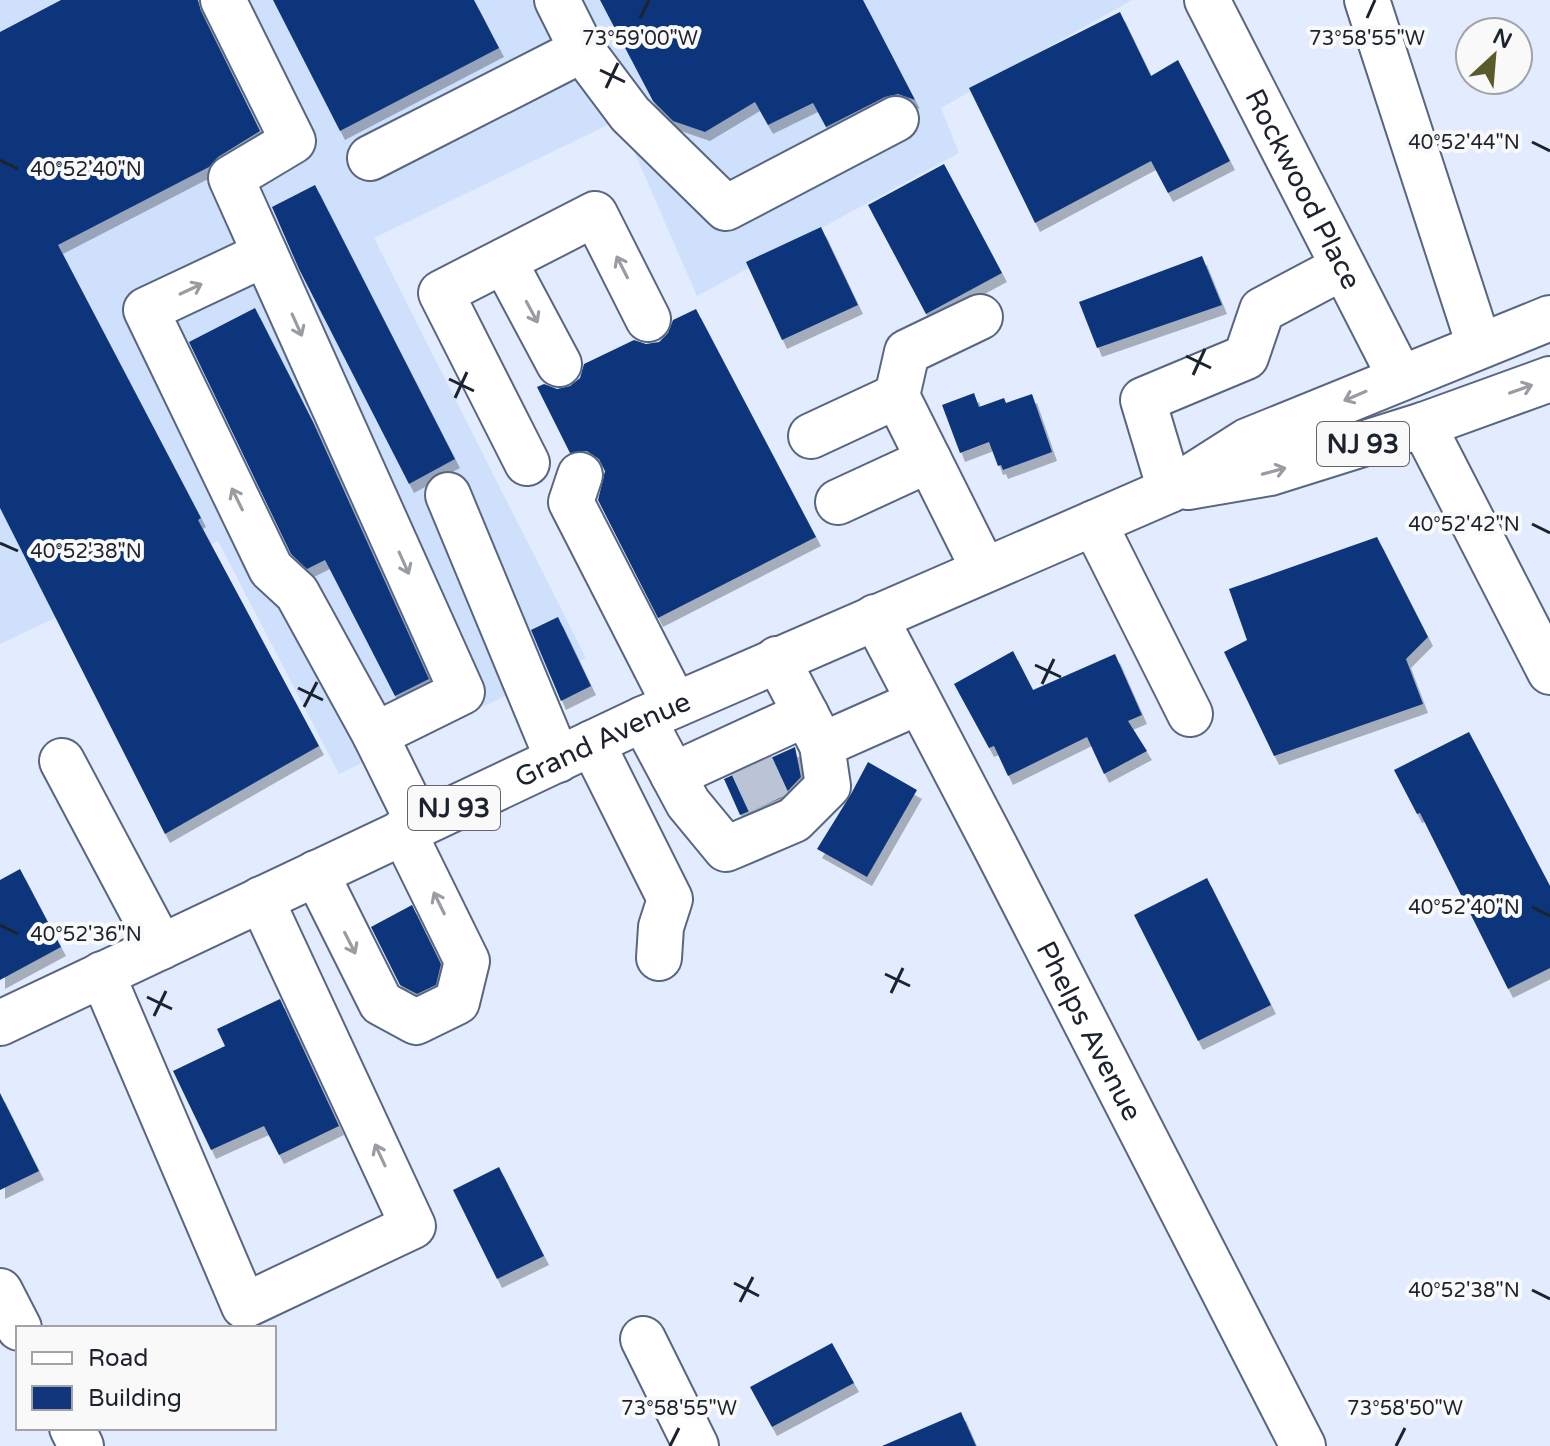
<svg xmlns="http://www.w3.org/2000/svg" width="1550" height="1446" viewBox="0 0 1550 1446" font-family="'Varela Round',sans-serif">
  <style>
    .built { fill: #cfe0fc }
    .building { fill: #11367c; filter: url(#shadow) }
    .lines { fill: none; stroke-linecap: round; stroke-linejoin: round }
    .minor-tunnel { stroke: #bbc4d4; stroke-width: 44; stroke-dasharray: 44 22; stroke-linecap: butt }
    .minor-casing { stroke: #586680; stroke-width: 48 }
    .major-casing { stroke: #586680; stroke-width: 48 }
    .highway-casing { stroke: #586680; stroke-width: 48 }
    .minor { stroke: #fff; stroke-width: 44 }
    .major { stroke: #fff; stroke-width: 44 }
    .highway { stroke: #fff; stroke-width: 44 }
    .oneway { stroke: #999ca1 }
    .ticks { fill: none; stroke: #1d232e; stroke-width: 3 }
    .labels { text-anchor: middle; stroke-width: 8; stroke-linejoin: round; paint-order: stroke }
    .shield { fill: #f9f9f9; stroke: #5f636b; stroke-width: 2 }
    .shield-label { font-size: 26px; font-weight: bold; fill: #1d232e }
    .street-label { font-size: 28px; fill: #1d232e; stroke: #f9f9f9 }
    .ticks-label { font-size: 20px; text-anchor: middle; fill: #1d232e; stroke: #f9f9f9; stroke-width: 8; stroke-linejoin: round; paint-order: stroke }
  </style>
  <defs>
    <filter id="shadow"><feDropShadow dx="5" dy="9" stdDeviation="0" flood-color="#0004"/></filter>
  </defs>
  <rect width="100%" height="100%" fill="#e2ecfe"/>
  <polygon class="built" points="0,0 1132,0 941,108 959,153 697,296 620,119 374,238 586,658 339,774 218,541 0,644"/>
  <g class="building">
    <polygon points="61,0 198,0 201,11 260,131 218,157 209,167 58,245 201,518 198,520 319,746 165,834 0,508 0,32"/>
    <polygon points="273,0 474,0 499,48 340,131"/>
    <polygon points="600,0 863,0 915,100 898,94 885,97 826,127 813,103 768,125 755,102 705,132 673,121 653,101"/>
    <polygon points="1120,12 1151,76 1178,60 1230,161 1168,193 1151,161 1035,223 969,88"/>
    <polygon points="944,164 1002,273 926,314 868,205"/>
    <polygon points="315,185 455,459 409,484 299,269 272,207"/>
    <polygon points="821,227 858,305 782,340 746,262"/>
    <polygon points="1202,256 1222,305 1097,348 1079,302"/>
    <polygon points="255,308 313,422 429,679 395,696 325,560 307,569 291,554 189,342"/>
    <polygon points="696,309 816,537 658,618 598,500 605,471 599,459 587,451 570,453 537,387 544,384 557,389 570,386 580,378 584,364 634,340 646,344 659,342 668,333 673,320"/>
    <polygon points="974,393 979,407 1004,398 1006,403 1032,394 1052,452 1003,470 1001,465 998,466 989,442 960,453 942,405"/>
    <polygon points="1377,537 1428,637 1406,659 1423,704 1274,756 1224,652 1247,640 1229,589"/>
    <polygon points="558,617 591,686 561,701 531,630"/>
    <polygon points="1013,651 1033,690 1115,654 1142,715 1128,721 1147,751 1104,774 1087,737 1008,776 994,746 989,748 954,684"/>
    <polygon points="1469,732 1550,886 1550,968 1508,989 1420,813 1417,814 1394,770"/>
    <polygon points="795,747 801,777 781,798 740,815 724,779"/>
    <polygon points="868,762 917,790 867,877 817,849 851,794"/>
    <polygon points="20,869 61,947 0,980 0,880"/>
    <polygon points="1207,878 1271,1005 1198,1041 1134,915"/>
    <polygon points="412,905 441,964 436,985 417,994 400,985 371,927"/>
    <polygon points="280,999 339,1126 279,1155 264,1126 211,1150 173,1071 225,1046 217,1029"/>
    <polygon points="0,1093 39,1171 0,1190"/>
    <polygon points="499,1167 544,1256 497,1279 453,1190"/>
    <polygon points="832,1343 854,1383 772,1427 750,1387"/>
    <polygon points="961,1412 976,1446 882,1446"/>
  </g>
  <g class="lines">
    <polyline class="minor-tunnel" points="751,764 769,803"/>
    <g class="minor-casing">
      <g id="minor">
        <polyline points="223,0 293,141 231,178 462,692 375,735"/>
        <path id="s1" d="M1207,0L1400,377"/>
        <polyline points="582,50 630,114 726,208 896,119"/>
        <polyline points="370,158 582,50 557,0"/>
        <polyline points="265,254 146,310 271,569 297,593 375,735 419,824"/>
        <polyline points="504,261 559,364"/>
        <polyline points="897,396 907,352 980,317"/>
        <polyline points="1423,425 1550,672"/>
        <polyline points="811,436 897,396 984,570"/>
        <polyline points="527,463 441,293 595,214 648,319"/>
        <polyline points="580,475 571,502 675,705"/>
        <polyline points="1170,490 1143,400 1246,357 1262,310 1343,267"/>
        <polyline points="448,495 558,760"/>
        <polyline points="838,502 929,460"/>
        <polyline points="1094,523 1190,714"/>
        <path id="s2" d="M875,617L996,848L1303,1446"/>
        <polyline points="777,659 822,745 919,702"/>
        <polyline points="643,719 688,803 726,849 794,820 828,786 822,745"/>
        <polyline points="592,743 670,899 661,927 659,958"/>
        <polyline points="62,761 161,947"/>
        <polyline points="673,775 806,714"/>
        <polyline points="316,873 381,1003 416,1022 457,1002 467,961 403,831"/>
        <polyline points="102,974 244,1306 413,1226 261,899"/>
        <polyline points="0,1291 19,1328"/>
        <polyline points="643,1339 696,1446"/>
        <polyline points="72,1428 81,1446"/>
      </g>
    </g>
    <g class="major-casing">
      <g id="major">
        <polyline points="1188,487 1270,473 1423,425 1550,379"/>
        <path id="s3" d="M0,1023L643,719L1170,490L1247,441L1550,318"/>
      </g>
    </g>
    <g class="highway-casing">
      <polyline id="highway" points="1367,0 1479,345"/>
    </g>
    <use href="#minor" class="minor"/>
    <use href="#major" class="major"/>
    <use href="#highway" class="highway"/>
  </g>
  <defs><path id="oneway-shaft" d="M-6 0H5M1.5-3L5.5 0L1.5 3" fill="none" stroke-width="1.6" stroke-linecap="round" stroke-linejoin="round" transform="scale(2)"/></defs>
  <g class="oneway">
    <use href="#oneway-shaft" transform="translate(622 267) rotate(-117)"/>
    <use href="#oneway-shaft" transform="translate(191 289) rotate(-25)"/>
    <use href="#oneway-shaft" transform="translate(532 312) rotate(62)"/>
    <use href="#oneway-shaft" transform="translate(297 325) rotate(66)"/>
    <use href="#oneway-shaft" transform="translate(1521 389) rotate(-20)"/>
    <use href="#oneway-shaft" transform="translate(1355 396) rotate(157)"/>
    <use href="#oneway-shaft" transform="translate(1274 471) rotate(-15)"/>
    <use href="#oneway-shaft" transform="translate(237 499) rotate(-116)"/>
    <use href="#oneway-shaft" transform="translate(404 563) rotate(66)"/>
    <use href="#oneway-shaft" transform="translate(439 903) rotate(-116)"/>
    <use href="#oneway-shaft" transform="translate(350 943) rotate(63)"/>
    <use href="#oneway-shaft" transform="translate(380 1155) rotate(-115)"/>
  </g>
  <path class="ticks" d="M640,18L649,0M1367,18L1375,0M600,70L625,82M606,88L618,63M1532,142L1550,151M0,160L18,169M1186,356L1211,368M1193,375L1205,349M449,379L474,391M455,398L467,372M1532,524L1550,533M0,543L18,551M1035,665L1061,677M1042,684L1054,659M298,688L323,700M304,707L317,682M1532,907L1550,916M0,925L18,934M885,974L910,986M891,993L903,968M147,997L172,1009M154,1016L166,991M734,1283L759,1296M1532,1290L1550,1299M740,1302L753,1277M670,1446L679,1428M1396,1446L1405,1428"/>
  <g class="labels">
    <g class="shield">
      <rect x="1317" y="422" width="92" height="44" rx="6"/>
      <rect x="408" y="786" width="92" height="44" rx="6"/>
    </g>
    <g class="shield-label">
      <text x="1363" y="453">NJ 93</text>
      <text x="454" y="817">NJ 93</text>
    </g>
    <g class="street-label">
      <text dy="10" stroke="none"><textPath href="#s1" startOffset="212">Rockwood Place</textPath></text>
      <text dy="10" stroke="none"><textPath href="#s3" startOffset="666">Grand Avenue</textPath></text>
      <text dy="10" stroke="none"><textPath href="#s2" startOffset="466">Phelps Avenue</textPath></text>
    </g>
  </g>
  <g class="ticks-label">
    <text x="640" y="45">73°59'00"W</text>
    <text x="1367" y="45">73°58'55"W</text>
    <text x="1464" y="149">40°52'44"N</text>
    <text x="86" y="176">40°52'40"N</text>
    <text x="1464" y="531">40°52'42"N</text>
    <text x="86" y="558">40°52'38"N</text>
    <text x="1464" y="914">40°52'40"N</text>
    <text x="86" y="941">40°52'36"N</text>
    <text x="1464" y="1297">40°52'38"N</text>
    <text x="679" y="1415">73°58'55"W</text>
    <text x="1405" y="1415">73°58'50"W</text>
  </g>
  <rect x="16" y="1326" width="260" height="104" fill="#f9f9f9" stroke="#a1a3a8" stroke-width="2"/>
  <rect x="32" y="1352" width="40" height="12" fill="#ffffff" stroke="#a1a3a8" stroke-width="2"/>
  <text x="88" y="1366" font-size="24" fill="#1d232e">Road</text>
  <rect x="32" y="1386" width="40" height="24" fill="#11367c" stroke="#a1a3a8" stroke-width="2"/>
  <text x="88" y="1406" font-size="24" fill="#1d232e">Building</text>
  <g transform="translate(1494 56) rotate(26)"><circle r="38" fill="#f9f9f9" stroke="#a1a3a8" stroke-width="2"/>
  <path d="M0-6L14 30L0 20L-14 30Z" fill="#595c2a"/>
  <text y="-12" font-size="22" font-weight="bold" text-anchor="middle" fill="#1d232e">N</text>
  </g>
</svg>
